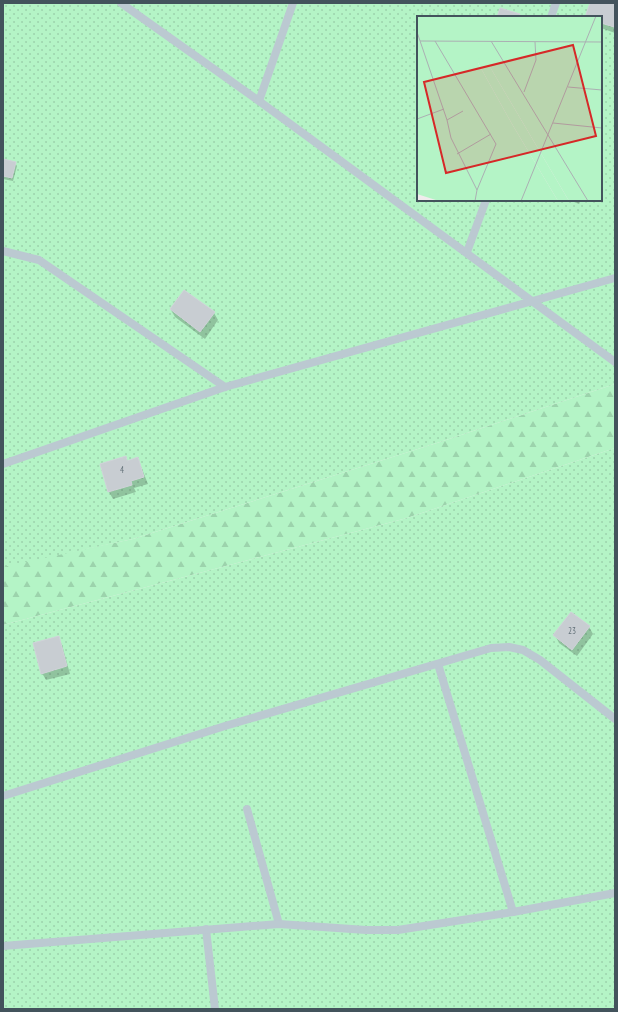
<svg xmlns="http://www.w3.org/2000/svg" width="618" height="1012" viewBox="0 0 618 1012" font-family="'PT Sans Narrow',sans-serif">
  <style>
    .forest { fill: url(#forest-firs) }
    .garden { fill: url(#garden-dots); fill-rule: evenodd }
    .shadow { fill: #0003 }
    .building { fill: #c8cdd2; stroke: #d0d3d9 }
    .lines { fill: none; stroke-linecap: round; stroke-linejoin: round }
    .service { stroke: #bbc9d1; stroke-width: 8 }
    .labels { text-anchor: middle; stroke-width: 3; stroke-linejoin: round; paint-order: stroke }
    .number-label { font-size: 9px; fill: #64727a }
    .inset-road { fill: none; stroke: #abafb3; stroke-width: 1 }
    .view { fill: #d62828; fill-opacity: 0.15; stroke: #d62828; stroke-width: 2 }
    .inset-edge { fill: none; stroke: #43535c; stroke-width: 2 }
  </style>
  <defs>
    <pattern id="forest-firs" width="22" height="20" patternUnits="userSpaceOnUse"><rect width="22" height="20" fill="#b4f4c6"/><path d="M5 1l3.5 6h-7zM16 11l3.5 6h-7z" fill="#9cd3ac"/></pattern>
    <pattern id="garden-dots" width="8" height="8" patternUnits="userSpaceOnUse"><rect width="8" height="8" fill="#b4f4c6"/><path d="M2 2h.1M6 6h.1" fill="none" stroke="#9cd3ac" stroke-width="1.8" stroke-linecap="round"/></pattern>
  </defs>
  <rect width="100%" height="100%" fill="#f0eced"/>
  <polygon class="forest" points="615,384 615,448 407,518 3,625 3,567 7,565 133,539 440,442"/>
  <g class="garden">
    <path d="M3,3H615V384L440,442L133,539L3,567ZM418,17H601V200H418Z"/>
    <polygon points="615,448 615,1009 3,1009 3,625 407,518"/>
  </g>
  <g class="shadow">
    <polygon points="591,3 615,3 615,33 601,28 601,17"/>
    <polygon points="3,160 15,163 17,166 13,181 3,179"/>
    <polygon points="569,200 581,200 579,204"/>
    <polygon points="171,310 214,313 218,320 205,339 175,317"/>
    <polygon points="126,457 128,462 138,459 148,484 134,488 136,492 113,499 109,492 101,465"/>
    <polygon points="589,627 593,634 577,656 559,643 555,635"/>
    <polygon points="58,637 62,645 70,674 46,680 42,673"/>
  </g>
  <g class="building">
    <polygon points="590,3 615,3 614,27 601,23 601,17 585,17"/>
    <polygon points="500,8 520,14 519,17 497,17"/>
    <polygon points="3,159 16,162 12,178 3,176"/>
    <polygon points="184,290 215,312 200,332 170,309"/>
    <polygon points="126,456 127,461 138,457 144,477 131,481 132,485 108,492 100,464"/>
    <polygon points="571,612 590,626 572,650 553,635"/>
    <polygon points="59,636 67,666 41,674 33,643"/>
  </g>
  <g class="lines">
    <g class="service">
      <polyline points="121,3 259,101 615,362"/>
      <polyline points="551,17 556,3"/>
      <polyline points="259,101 293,3"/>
      <polyline points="3,251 39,260 225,387"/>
      <polyline points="467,252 486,200"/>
      <polyline points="3,464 225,387 615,278"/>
      <polyline points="438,664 513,912"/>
      <polyline points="3,796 225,726 491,648 509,647 523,650 540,660 615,719"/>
      <polyline points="247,809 279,924"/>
      <polyline points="206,929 215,1009"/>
      <polyline points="3,946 279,924 366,930 398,930 513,912 615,893"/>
    </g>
  </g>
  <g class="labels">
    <g class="number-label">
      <text x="122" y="473">4</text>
      <text x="572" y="634">23</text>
    </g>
  </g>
  <g transform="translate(417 16)">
    <rect width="185" height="185" fill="#f0eced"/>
    <path d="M61,42H65L73,51L152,185H141L95,108L61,47Z" fill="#b4f4c6"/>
    <path d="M0,0H185V185H152L73,51L62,42L61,47L95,108L141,185H22L0,178Z" fill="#b4f4c6"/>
    <path class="inset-road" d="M0,16L30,104L34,122L60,174L58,185M3,25L185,26M18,25L79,128L60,174M74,25L171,185M151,71L185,74M107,76L119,44L118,26M0,103L27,93M30,104L46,95M136,107L185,112M40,138L74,118M104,185L179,0"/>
    <path class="view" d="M156,29L179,120L29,157L7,66Z"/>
    <rect width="185" height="185" class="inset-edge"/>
  </g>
  <rect width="618" height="1012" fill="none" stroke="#43535c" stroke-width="8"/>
</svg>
